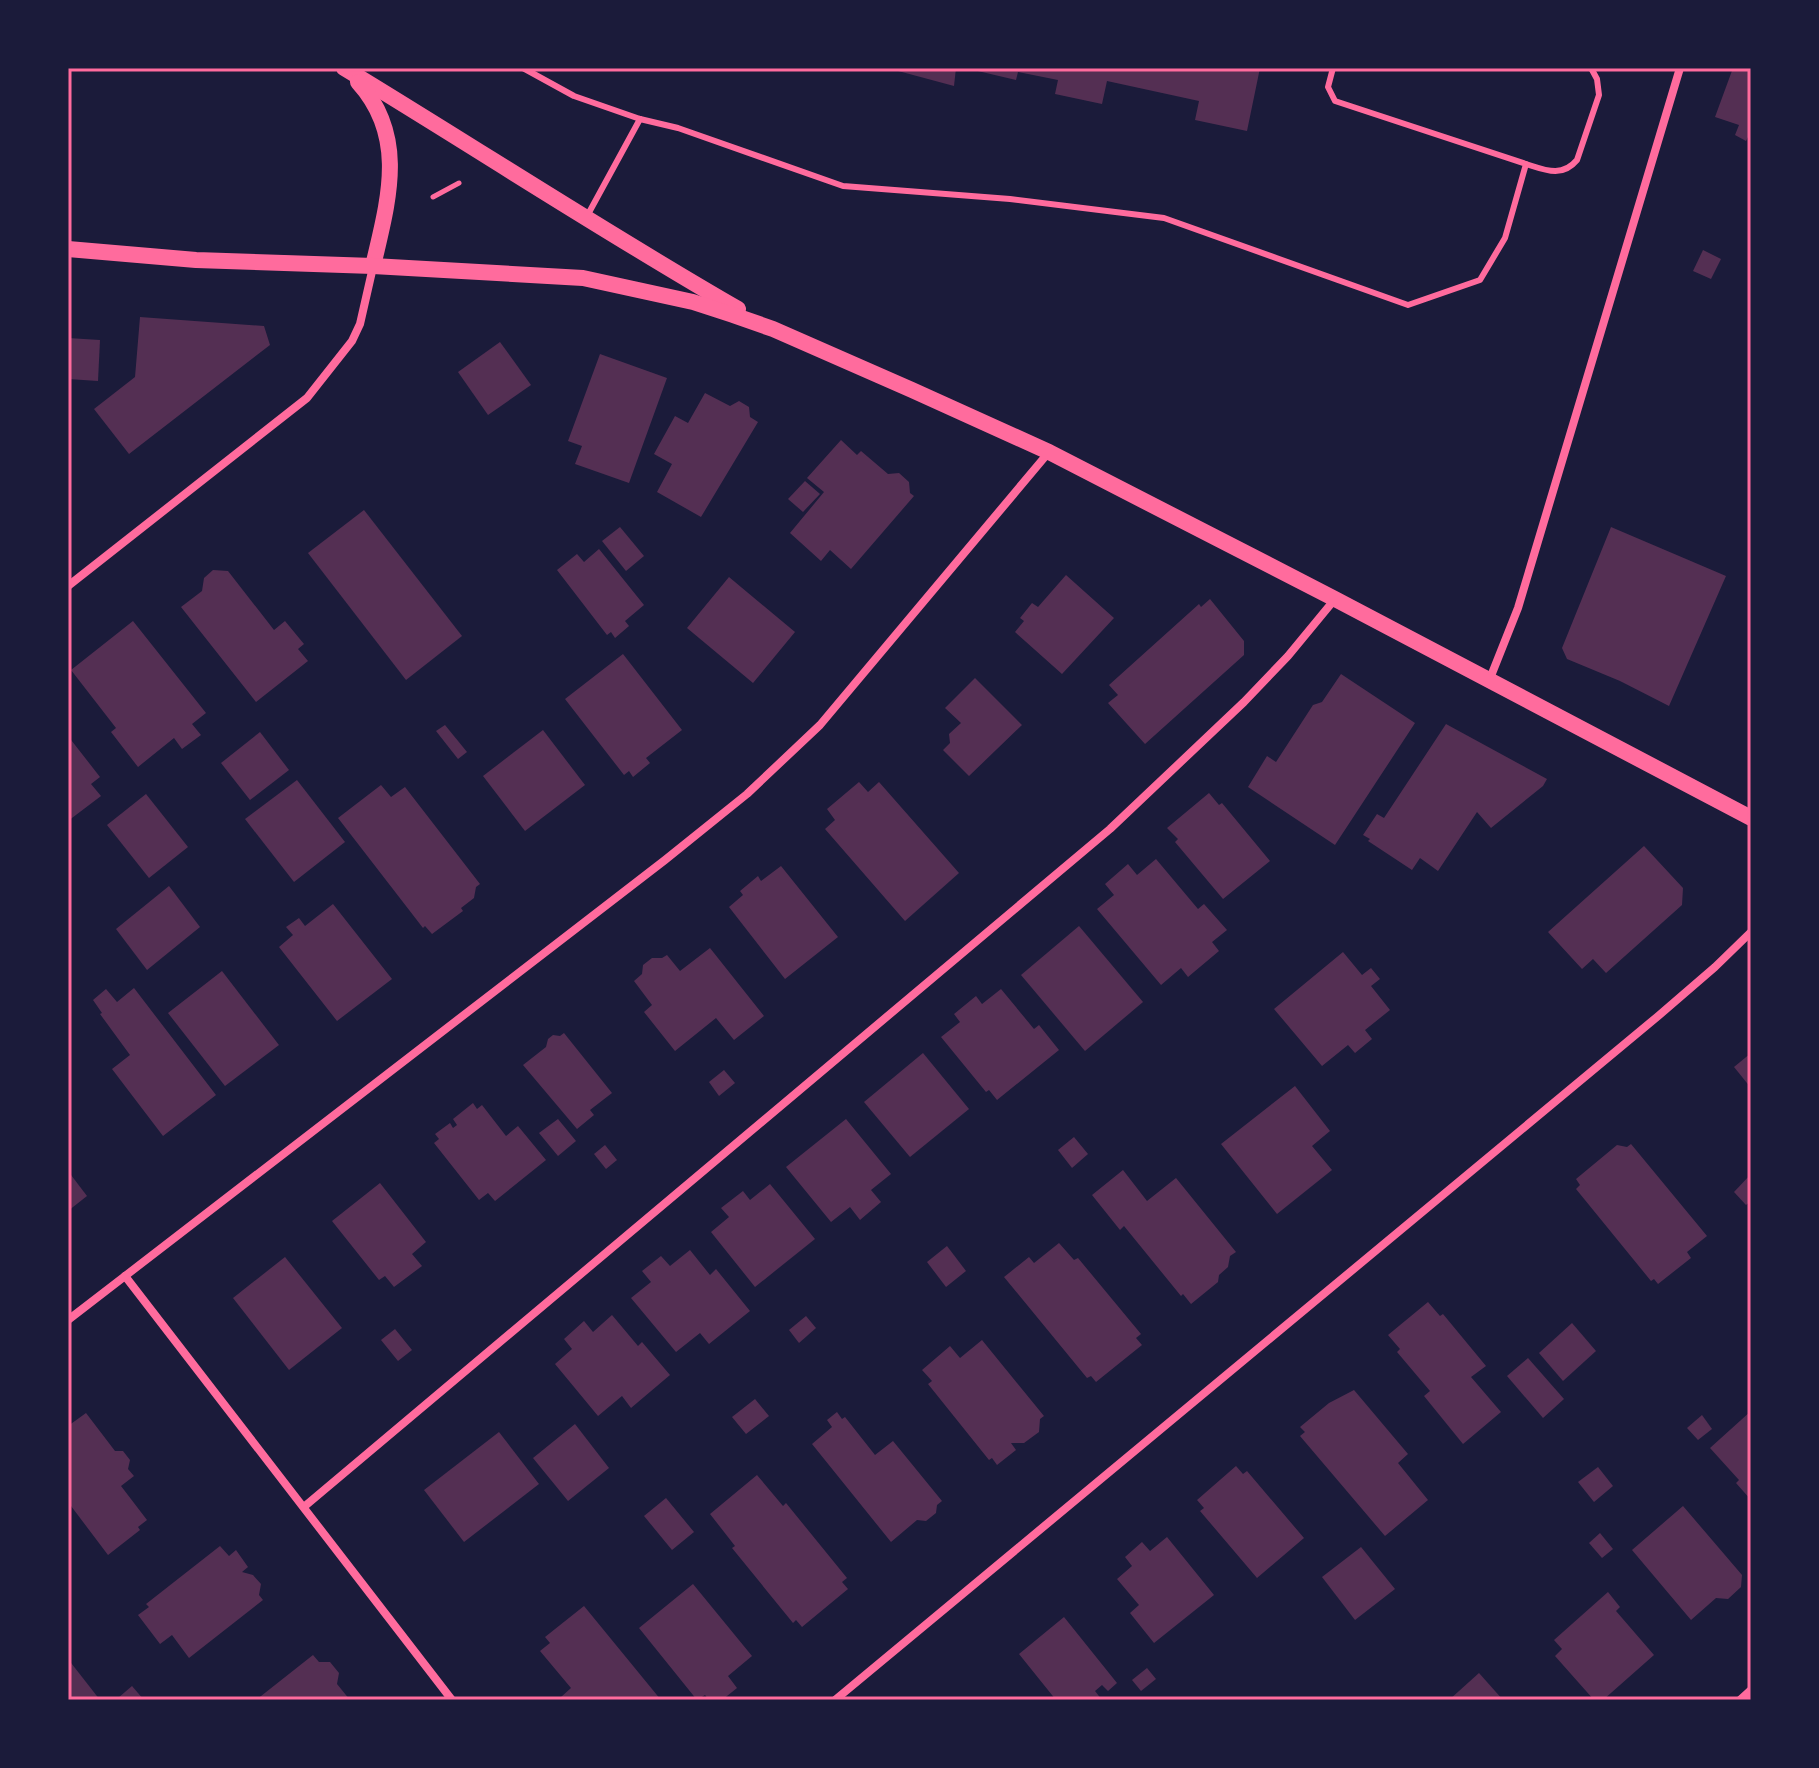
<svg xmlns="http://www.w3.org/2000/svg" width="1819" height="1768" viewBox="0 0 1819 1768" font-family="'Playfair Display',serif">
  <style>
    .building { fill: #542f53 }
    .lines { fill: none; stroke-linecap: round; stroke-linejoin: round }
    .path { stroke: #ff6b9d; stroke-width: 5 }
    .service { stroke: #ff6b9d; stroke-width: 6 }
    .minor { stroke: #ff6b9d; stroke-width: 8 }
    .secondary { stroke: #ff6b9d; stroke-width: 16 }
    .neatline { fill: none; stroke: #ff6b9d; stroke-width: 3 }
  </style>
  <rect width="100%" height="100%" fill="#1b1b3a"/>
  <g class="building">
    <polygon points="887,68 956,68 954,86"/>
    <polygon points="965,68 1260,68 1247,131 1195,120 1199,101 1107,81 1102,104 1055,94 1058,80 1018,72 1016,80"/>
    <polygon points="1733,68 1751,68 1751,131 1746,141 1735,135 1739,125 1715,117"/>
    <polygon points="1703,250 1721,259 1711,279 1693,271"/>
    <polygon points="140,317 264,326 270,345 129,454 94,409 135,377"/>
    <polygon points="68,338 100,340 98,381 68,379"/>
    <polygon points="500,342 531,385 488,415 458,372"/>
    <polygon points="600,354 667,378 629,483 575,464 582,446 568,441"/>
    <polygon points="705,393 730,406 739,401 749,407 750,417 758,422 701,517 657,492 672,464 654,454 675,416 688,423"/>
    <polygon points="841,440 857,455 861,451 888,474 899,473 909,482 910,493 914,496 851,569 830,550 821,561 790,533 824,492 807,478"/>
    <polygon points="805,481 820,494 803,512 788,499"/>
    <polygon points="364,510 462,636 406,680 308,553"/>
    <polygon points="620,527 644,556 626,571 602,541"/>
    <polygon points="1611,527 1726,576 1669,706 1620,681 1567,659 1562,648"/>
    <polygon points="599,549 644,605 625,621 629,626 615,638 611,632 607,635 557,570 577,554 584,562"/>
    <polygon points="213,570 228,571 274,630 285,621 304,644 298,649 308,661 256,702 181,607 202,591 204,578"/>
    <polygon points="1066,575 1114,618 1062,674 1015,632 1024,621 1020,618 1032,603 1038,607"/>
    <polygon points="729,577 795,632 753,683 687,628"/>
    <polygon points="1210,599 1244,641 1244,655 1145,744 1108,703 1118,695 1109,685 1199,604 1201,607"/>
    <polygon points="133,621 206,713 192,724 201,735 182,749 174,738 138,767 111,732 116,728 71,670"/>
    <polygon points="623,654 682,730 646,758 650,763 633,777 629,771 624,775 565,699"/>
    <polygon points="1341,674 1415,723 1335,845 1248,787 1267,756 1276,762 1313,705 1322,702"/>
    <polygon points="975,678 1022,725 969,776 943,750 950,743 949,734 961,723 945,708"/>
    <polygon points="1446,724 1547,779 1543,786 1491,828 1477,812 1438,871 1420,858 1412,870 1368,841 1370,839 1363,835 1377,814 1384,818"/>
    <polygon points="445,725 467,752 458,759 436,731"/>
    <polygon points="543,730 585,785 525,831 483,776"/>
    <polygon points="260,732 289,770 250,800 221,763"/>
    <polygon points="68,736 100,777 91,784 101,796 68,821"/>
    <polygon points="297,780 345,842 294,882 245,819"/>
    <polygon points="859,782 868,792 879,782 959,873 905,921 825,829 835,820 827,809"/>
    <polygon points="381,785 391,797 405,787 480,884 476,887 474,898 461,908 463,911 432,934 425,926 423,928 338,818"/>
    <polygon points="1209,793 1219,805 1222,803 1270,861 1223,899 1175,842 1178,839 1167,828"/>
    <polygon points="146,794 188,847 149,878 107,825"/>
    <polygon points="1644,846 1683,888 1682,905 1606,973 1593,959 1582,969 1548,932"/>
    <polygon points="1156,859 1198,909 1204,904 1227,930 1212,942 1219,951 1188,977 1181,968 1161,985 1097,909 1114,895 1105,884 1128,864 1137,875"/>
    <polygon points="781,866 838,937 785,979 729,907 743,895 740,891 758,876 761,881"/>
    <polygon points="169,886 200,927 147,970 116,929"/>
    <polygon points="333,904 392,979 337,1021 279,947 293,935 286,927 299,918 305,926"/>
    <polygon points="1079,926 1143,1002 1085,1051 1021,975"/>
    <polygon points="710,948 764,1016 734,1040 716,1018 675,1051 644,1012 652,1005 634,981 642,974 643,965 652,958 662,958 667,955 680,971"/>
    <polygon points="1343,952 1362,975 1371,968 1380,979 1371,986 1390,1010 1365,1030 1372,1039 1355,1053 1348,1045 1322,1066 1274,1009"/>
    <polygon points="222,971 279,1045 225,1086 168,1013"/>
    <polygon points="134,988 216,1095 163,1136 112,1069 130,1055 100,1014 102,1013 93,1000 106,989 117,1002"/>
    <polygon points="1001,989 1034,1029 1039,1025 1059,1050 997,1100 989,1090 986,1092 941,1037 960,1022 954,1014 976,996 982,1004"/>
    <polygon points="564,1033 612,1093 590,1110 594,1115 577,1129 523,1065 546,1047 548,1039 553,1035 560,1036"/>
    <polygon points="923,1053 969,1109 910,1157 864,1102"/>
    <polygon points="1751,1053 1751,1088 1734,1067"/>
    <polygon points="724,1070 735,1083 719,1096 709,1082"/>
    <polygon points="1295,1086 1330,1131 1312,1146 1332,1170 1277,1214 1221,1144"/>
    <polygon points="473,1103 477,1109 482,1105 506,1136 518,1126 546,1160 495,1201 488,1193 479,1200 434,1143 439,1139 435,1134 450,1123 453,1128 457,1125 453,1119"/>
    <polygon points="558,1119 576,1141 558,1156 539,1133"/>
    <polygon points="846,1119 891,1174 871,1190 881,1202 860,1220 850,1207 831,1222 786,1167"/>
    <polygon points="1074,1137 1088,1154 1072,1168 1058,1150"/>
    <polygon points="1631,1144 1707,1236 1687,1252 1691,1258 1658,1284 1654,1279 1651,1281 1576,1189 1580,1185 1576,1179 1617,1145 1627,1147"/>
    <polygon points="605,1145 617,1160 606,1169 594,1154"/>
    <polygon points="1123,1170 1147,1201 1176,1178 1236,1252 1230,1256 1228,1267 1219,1275 1218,1282 1191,1304 1183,1294 1181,1296 1124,1226 1120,1230 1092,1195"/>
    <polygon points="68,1171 87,1196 68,1211"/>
    <polygon points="1751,1174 1751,1201 1746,1205 1734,1192"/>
    <polygon points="380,1183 426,1242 412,1254 422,1266 394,1287 385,1276 379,1280 332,1221"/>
    <polygon points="770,1184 815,1239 755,1287 711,1232 729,1217 721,1208 743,1191 750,1200"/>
    <polygon points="1059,1243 1074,1260 1078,1258 1141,1334 1136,1338 1142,1345 1096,1382 1091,1376 1087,1378 1004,1277 1029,1257 1034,1263"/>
    <polygon points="947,1246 966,1271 946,1287 927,1262"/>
    <polygon points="690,1250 710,1275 716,1269 750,1311 709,1344 700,1333 676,1352 631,1298 651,1282 642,1271 661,1256 670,1266"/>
    <polygon points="285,1257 342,1328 289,1370 233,1298"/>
    <polygon points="1428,1302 1440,1316 1443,1314 1486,1366 1471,1377 1501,1412 1463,1444 1424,1396 1430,1391 1397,1352 1400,1349 1388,1335"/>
    <polygon points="612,1315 638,1346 642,1342 670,1375 631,1408 622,1396 598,1416 555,1364 572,1349 564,1339 584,1321 593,1332"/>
    <polygon points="806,1316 816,1328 799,1343 789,1330"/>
    <polygon points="1572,1323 1596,1351 1563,1381 1539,1353"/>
    <polygon points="395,1329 412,1350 398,1361 381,1340"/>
    <polygon points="982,1340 1044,1416 1040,1419 1039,1432 1024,1443 1011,1443 1016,1450 997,1465 992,1458 989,1460 928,1384 932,1381 922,1370 950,1346 960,1358"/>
    <polygon points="1528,1358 1564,1399 1543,1418 1507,1376"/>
    <polygon points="1354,1390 1408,1454 1398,1463 1428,1500 1385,1536 1300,1436 1305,1432 1300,1427 1329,1403"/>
    <polygon points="755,1399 769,1416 746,1434 732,1417"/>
    <polygon points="1751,1411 1751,1500 1736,1483 1739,1480 1710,1448"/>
    <polygon points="837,1412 842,1419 845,1417 875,1455 893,1441 942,1501 937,1505 936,1513 926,1521 917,1520 891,1542 812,1444 832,1427 827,1420"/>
    <polygon points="86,1413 115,1451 123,1451 130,1460 128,1469 134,1476 121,1486 147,1520 138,1527 140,1530 108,1555 68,1502 68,1426"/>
    <polygon points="1702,1415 1712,1429 1698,1440 1687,1428"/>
    <polygon points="575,1424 609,1468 568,1501 533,1458"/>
    <polygon points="499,1432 539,1484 464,1542 424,1490"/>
    <polygon points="1236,1466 1243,1474 1247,1471 1304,1538 1257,1578 1200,1511 1204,1508 1197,1500"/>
    <polygon points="1598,1467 1613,1486 1594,1502 1578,1482"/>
    <polygon points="757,1475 783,1506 786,1503 847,1578 842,1582 848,1589 802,1627 796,1620 793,1623 732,1548 735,1546 710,1514"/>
    <polygon points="666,1498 694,1532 672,1550 644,1516"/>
    <polygon points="1683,1506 1742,1575 1741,1587 1728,1599 1716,1598 1691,1620 1632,1550"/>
    <polygon points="1600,1533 1613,1549 1602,1558 1589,1543"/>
    <polygon points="1167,1537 1214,1595 1154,1643 1130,1613 1139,1605 1117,1579 1132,1566 1125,1557 1142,1542 1150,1551"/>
    <polygon points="220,1546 229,1556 236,1550 248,1567 242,1572 253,1575 261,1584 259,1595 263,1600 189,1658 172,1635 160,1644 138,1615 149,1607 146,1604"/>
    <polygon points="1361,1547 1395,1589 1355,1620 1322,1577"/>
    <polygon points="693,1584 752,1656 728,1676 737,1688 722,1700 709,1700 705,1695 697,1700 639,1628"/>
    <polygon points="1608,1592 1620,1607 1616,1611 1654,1655 1603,1700 1594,1700 1555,1656 1562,1649 1554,1640"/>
    <polygon points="584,1606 661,1700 563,1700 561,1697 571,1688 540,1651 550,1643 545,1637"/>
    <polygon points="1064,1617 1117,1683 1108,1691 1102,1685 1095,1691 1102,1700 1056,1700 1019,1654"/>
    <polygon points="313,1655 319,1662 330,1662 339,1673 337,1684 350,1700 256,1700"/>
    <polygon points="68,1659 100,1700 68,1700"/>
    <polygon points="1147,1668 1156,1679 1141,1691 1132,1680"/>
    <polygon points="1479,1673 1503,1700 1449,1700"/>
    <polygon points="132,1686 144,1700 120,1700 118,1698"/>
  </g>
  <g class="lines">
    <polyline class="path" points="433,197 459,183"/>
    <g class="service">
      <polyline points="523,68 574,96 640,119 678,128 843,186 1010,199 1164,218 1408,305 1480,280 1505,238 1526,164 1335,101 1328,87 1333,68"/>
      <path d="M1526,164C1545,170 1562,178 1577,160L1599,95L1597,79L1591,68"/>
      <polyline points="586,218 640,119"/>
    </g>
    <g class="minor">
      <polyline points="68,586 307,398 352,341 360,324 373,267"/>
      <polyline points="1489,681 1518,608 1680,68"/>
      <polyline points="125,1276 452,1700"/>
      <polyline points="68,1320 665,860 747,794 820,725 1049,452"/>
      <polyline points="305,1506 1110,829 1244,702 1288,656 1335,599"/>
      <polyline points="835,1700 1657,1017 1715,967 1751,932"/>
      <polyline points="1740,1700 1751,1690"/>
    </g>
    <g class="secondary">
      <path d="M344,68C476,148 604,232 738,309"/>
      <path d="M358,82C408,137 388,201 373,266"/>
      <polyline points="68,249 196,260 373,266 583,278 693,302 733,315 773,329 912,390 1049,452 1335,599 1751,818"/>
    </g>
  </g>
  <rect width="1819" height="1768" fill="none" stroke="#1b1b3a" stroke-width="140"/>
  <rect x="70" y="70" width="1679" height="1628" class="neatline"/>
</svg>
